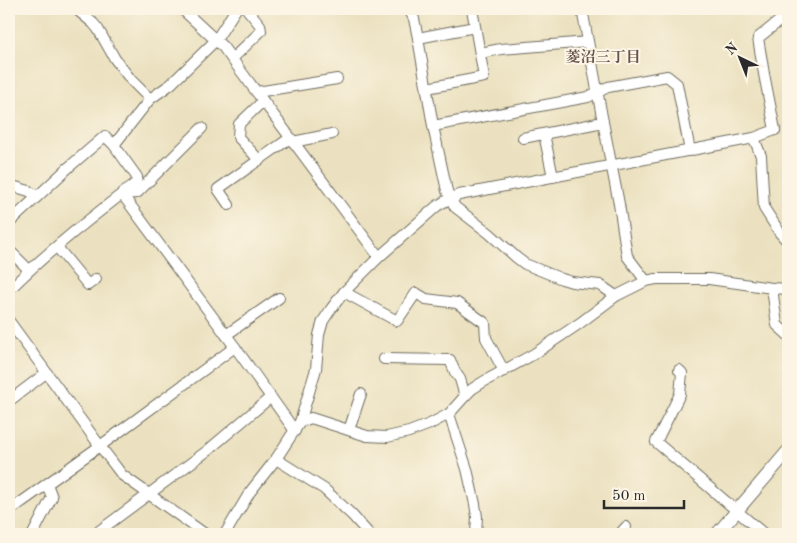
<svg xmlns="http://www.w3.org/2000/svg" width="797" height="543" viewBox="0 0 797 543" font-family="'Old Standard TT','Noto Serif JP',serif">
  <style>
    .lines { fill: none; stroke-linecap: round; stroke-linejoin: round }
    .minor-casing { stroke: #6e6b5f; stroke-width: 12 }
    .tertiary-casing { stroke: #6e6b5f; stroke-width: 14 }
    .minor { stroke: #fff; stroke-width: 10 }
    .tertiary { stroke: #fff; stroke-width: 12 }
    .labels { text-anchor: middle; stroke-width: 4; stroke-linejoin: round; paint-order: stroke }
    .neighbourhood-label { font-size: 15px; font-weight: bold; fill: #66534d; stroke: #fcf5e5 }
  </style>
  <rect width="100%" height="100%" fill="#fcf5e5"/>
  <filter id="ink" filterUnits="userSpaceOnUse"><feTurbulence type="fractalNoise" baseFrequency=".02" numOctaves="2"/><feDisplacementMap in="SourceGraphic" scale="10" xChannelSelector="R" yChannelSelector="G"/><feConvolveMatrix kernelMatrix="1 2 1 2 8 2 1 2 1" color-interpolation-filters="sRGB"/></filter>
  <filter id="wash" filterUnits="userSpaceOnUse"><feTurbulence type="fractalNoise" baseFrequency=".0096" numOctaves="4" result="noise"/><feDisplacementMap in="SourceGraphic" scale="20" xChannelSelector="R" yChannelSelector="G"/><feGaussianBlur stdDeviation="1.12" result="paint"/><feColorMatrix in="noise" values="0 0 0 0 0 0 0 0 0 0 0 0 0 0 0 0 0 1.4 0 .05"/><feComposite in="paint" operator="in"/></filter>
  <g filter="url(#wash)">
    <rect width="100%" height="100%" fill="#ebe1c0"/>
  </g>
  <g filter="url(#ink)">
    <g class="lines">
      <g class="minor-casing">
        <g id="minor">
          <polyline points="76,9 93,23 98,29 115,59 131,80 150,99 171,84 216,40 236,9"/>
          <polyline points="182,9 223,47 379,257"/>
          <polyline points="409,9 414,19 418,38 433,126 447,191 455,207 489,233 517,258 525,264 562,279 572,282 600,285 616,296"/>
          <polyline points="582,9 603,122 619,204 627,256 646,281"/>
          <polyline points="418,38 475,27"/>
          <polyline points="480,53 501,49 588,42"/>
          <polyline points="232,59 261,31 260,25 247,9"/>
          <polyline points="427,88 484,77 472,9"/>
          <polyline points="257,92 337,79"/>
          <polyline points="433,126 588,97 608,87 667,76 677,84 690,151"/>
          <polyline points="544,134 553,177"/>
          <polyline points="523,138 603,122"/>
          <polyline points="754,138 761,156 764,208 780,233 788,242"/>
          <polyline points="293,142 332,134"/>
          <polyline points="114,145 150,99"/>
          <polyline points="259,160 238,137 239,124 263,101"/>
          <polyline points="9,185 29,191 37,196"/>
          <polyline points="122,194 235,347 295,431"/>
          <polyline points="122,194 137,193 202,128"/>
          <polyline points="229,205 218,189 290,138"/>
          <path d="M9,223L69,167L105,136L114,145L137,177L136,183C92,217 48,251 9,290"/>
          <polyline points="57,247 88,285 96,279"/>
          <polyline points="9,250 29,270"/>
          <polyline points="772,288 777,325 788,335"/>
          <polyline points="344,292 397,321 416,293 426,299 457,303 485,323 486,338 504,371"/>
          <polyline points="9,321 100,446 122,475 205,534"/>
          <polyline points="226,335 279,298"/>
          <polyline points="384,359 450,360 455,372 460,379 465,396"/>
          <polyline points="679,370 682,373 680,394 656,442 764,534"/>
          <polyline points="9,401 46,373"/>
          <polyline points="449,414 467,469 475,504 477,517 476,534"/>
          <polyline points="300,422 311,418 367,436 387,437 409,432 430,424 449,414 465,396 472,389 483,382 534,354 580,323 616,296 646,281 656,279 709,279 772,288 788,289"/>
          <polyline points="349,430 361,394"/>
          <polyline points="276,459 324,489 352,515 369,534"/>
          <polyline points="9,511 100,446 235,347"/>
          <polyline points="33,534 52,497 47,484"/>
          <polyline points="95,534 207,451 271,397"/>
          <polyline points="225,534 250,492 276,459 300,422 316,369 319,335 323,321 331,309 344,292 379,257 437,206 449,199 459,195 754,138 775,130 764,74 758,38 778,22 786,19"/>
          <polyline points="620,534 626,527"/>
        </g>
      </g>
      <g class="tertiary-casing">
        <g id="tertiary">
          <polyline points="788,14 786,19 788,29"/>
          <polyline points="717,534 788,451"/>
        </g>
      </g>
      <use href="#minor" class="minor"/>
      <use href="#tertiary" class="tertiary"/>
    </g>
  </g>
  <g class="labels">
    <g class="neighbourhood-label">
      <text x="603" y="62">菱沼三丁目</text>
    </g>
  </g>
  <rect width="797" height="543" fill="none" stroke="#fcf5e5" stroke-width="30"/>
  <g transform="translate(740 58) rotate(317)" stroke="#fcf5e5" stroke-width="4" paint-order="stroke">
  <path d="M0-4L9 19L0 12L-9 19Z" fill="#2b2b2b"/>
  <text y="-8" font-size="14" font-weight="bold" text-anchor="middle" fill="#2b2b2b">N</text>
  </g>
  <path d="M604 500v8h80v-8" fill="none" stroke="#2b2b2b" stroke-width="2.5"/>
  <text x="612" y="500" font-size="15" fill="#2b2b2b" stroke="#fcf5e5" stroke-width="4" paint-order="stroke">50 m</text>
</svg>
